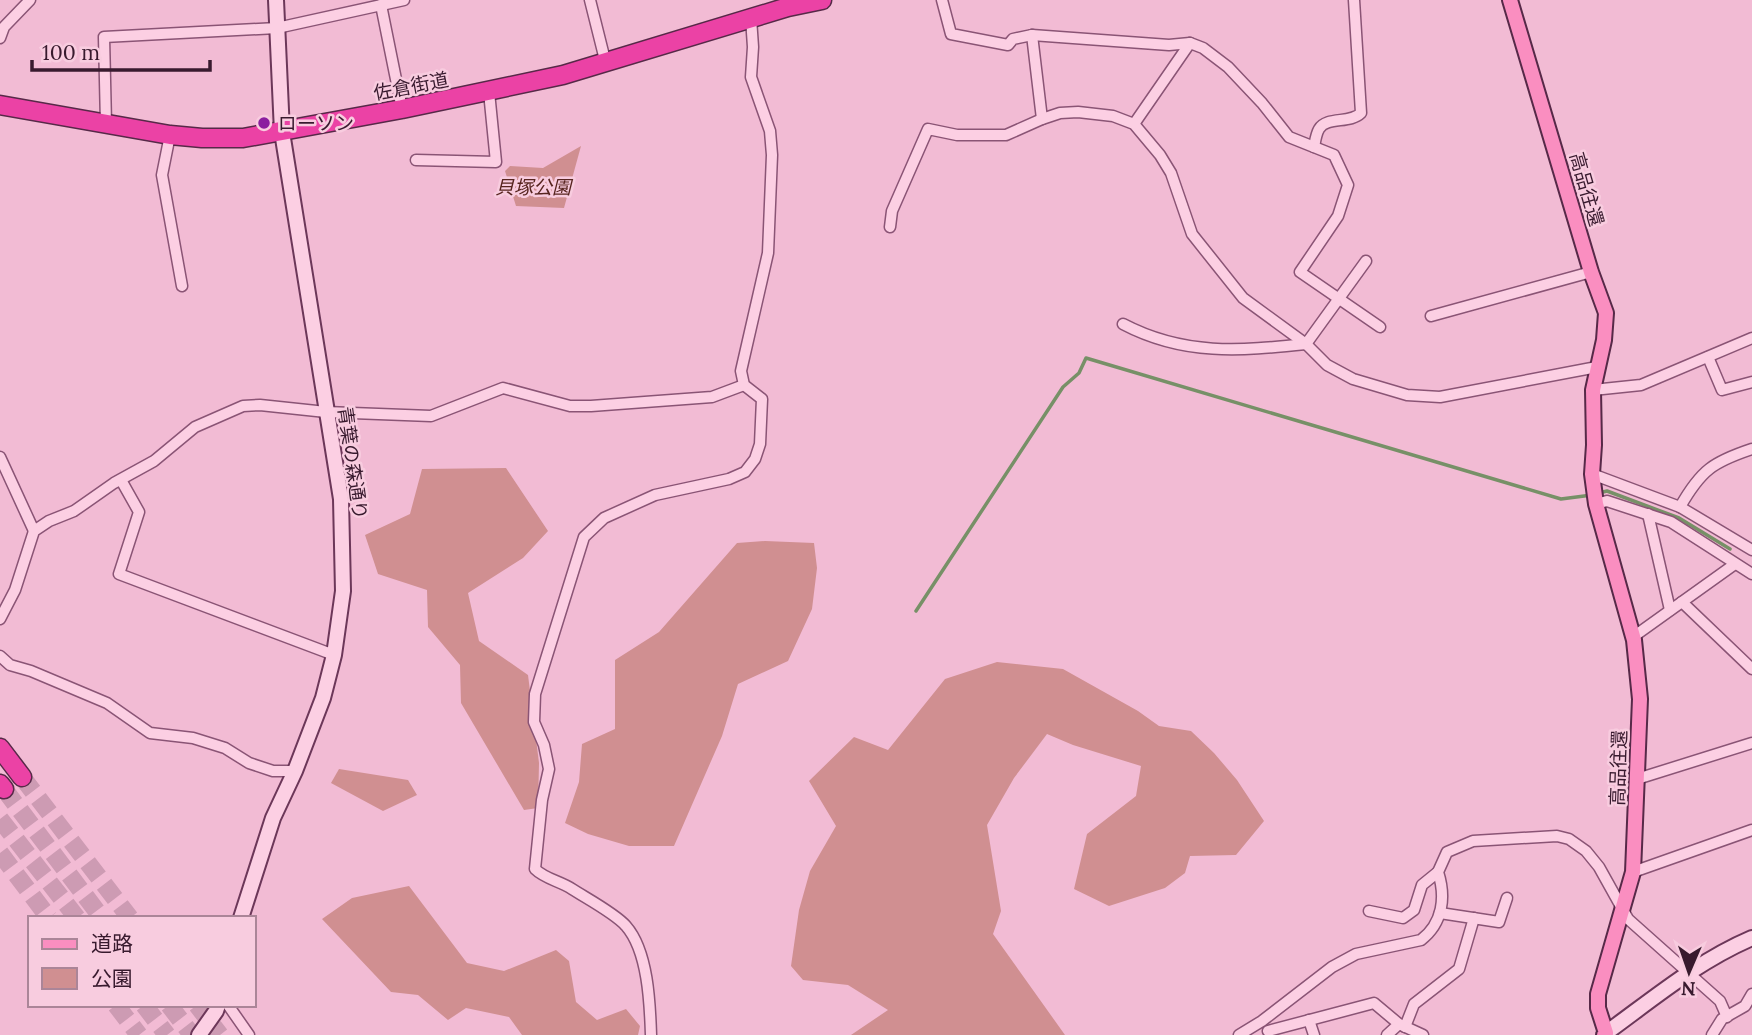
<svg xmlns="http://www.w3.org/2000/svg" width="1752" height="1035" viewBox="0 0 1752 1035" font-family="Lora,'Noto Sans JP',serif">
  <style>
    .green { fill: #d08f91 }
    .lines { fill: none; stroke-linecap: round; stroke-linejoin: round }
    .stream { stroke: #779067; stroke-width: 3.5 }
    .highway-tunnel { stroke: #cd9bb3; stroke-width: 18; stroke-dasharray: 18 9; stroke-linecap: butt }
    .street-casing { stroke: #8a5475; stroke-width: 13 }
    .secondary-casing { stroke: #6c3759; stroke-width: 18 }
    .primary-casing { stroke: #572948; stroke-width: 18 }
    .highway-casing { stroke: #572948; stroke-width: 21 }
    .street { stroke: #fccfe3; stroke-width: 10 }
    .secondary { stroke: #fccfe3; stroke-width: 14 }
    .primary { stroke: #fa8ec0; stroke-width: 14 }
    .highway { stroke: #eb42a5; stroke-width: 18 }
    .poi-dot { fill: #8b1e9f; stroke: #f8ccdf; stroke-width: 2.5 }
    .labels { text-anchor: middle; stroke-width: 5; stroke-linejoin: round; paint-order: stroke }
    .street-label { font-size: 19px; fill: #381a2e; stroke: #f8ccdf }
    .poi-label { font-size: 19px; fill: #381a2e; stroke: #f8ccdf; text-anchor: start }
    .park-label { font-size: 19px; font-style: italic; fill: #57241f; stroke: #f8ccdf }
  </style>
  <rect width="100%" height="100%" fill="#f2bbd4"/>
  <g class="green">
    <polygon points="581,146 564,208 516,206 505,171 510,166 543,168"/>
    <polygon points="506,468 548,531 523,558 468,593 479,641 528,675 539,763 538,808 524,810 461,703 460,665 428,627 427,590 378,574 365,535 410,514 422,469"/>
    <polygon points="765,541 814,543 817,568 812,609 788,661 738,684 722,736 674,846 629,846 588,834 565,823 579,782 582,744 615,729 615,660 659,632 737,543"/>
    <polygon points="997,662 1063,669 1138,711 1159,726 1191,731 1214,753 1237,780 1264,821 1236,855 1190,856 1185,873 1165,888 1109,906 1074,889 1087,834 1136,796 1141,766 1073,745 1047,734 1014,778 987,825 1001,911 993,934 1065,1035 851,1035 888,1010 848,985 803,980 791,966 799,910 810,871 836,826 809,781 854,737 888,750 945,679"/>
    <polygon points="339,769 408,780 417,795 383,811 331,783"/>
    <polygon points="409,886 467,963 504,971 556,950 569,961 576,1002 597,1020 626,1009 640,1026 638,1035 522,1035 509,1017 466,1008 448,1020 418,995 391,992 322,919 352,898"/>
  </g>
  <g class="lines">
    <g class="stream">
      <polyline points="1599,493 1607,491 1679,518 1730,549"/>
      <polyline points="916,611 1063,387 1079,373 1086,358 1561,499 1592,495"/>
    </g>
    <g class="highway-tunnel">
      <polyline points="22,777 130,918"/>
      <polyline points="4,789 102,918"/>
      <polyline points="0,819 77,918"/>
      <polyline points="0,853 49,918"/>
      <polyline points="116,1005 139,1035"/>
      <polyline points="144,1005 167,1035"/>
      <polyline points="169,1005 192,1035"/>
      <polyline points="197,1005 220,1035"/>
    </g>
    <g class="street-casing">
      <g id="street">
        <polyline points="590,0 606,64"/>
        <polyline points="942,0 951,34 1008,45 1013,39 1032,35 1169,45 1190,43 1203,48 1228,67 1262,103 1289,137 1334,155 1348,185 1338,216 1300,272 1380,327"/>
        <polyline points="381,5 402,109"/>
        <polyline points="1032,35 1042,119"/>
        <polyline points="0,38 4,27 30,0"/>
        <polyline points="106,124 104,37 277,28 404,0"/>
        <polyline points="1134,124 1190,43"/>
        <polyline points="170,135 162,175 182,286"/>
        <path d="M1314,147C1315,142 1316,134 1319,129C1327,116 1350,124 1361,113L1354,0"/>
        <polyline points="416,160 496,162 489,92"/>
        <polyline points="890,227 892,211 928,129 957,135 1006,135 1042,119 1060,113 1078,112 1113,116 1134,124 1160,155 1171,173 1192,234 1243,298 1306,344 1327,365 1353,379 1407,395 1440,397 1597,367"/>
        <polyline points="1431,316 1591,272"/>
        <path d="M1123,324C1184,356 1240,351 1306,344L1366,261"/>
        <polyline points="1708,357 1722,390 1752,382"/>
        <polyline points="1593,390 1641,385 1752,338"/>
        <polyline points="0,457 34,531"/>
        <polyline points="1592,474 1680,507 1752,550"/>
        <polyline points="121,480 139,512 119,574 334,655"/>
        <polyline points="1596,504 1607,501 1671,522 1752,574"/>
        <path d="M1680,507C1701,470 1713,462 1752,449"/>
        <polyline points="1648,514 1670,610"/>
        <polyline points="1682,602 1752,669"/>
        <polyline points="0,619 15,590 34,531 49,521 74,511 114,483 154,461 195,427 243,406 260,405 326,412 431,416 503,388 570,406 591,406 712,397 744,385"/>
        <polyline points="1633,637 1735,564"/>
        <polyline points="0,656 10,665 31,671 107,703 150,733 193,738 225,748 249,763 273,771 295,771"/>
        <polyline points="1637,779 1752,743"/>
        <polyline points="1633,872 1752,830"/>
        <polyline points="1369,911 1403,918 1414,910 1422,885 1438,872"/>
        <polyline points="1440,913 1499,922 1507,898"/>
        <polyline points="228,1005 249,1035"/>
        <polyline points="1309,1020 1314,1035"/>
        <polyline points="1405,1027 1414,1004 1459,969 1474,918"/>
        <polyline points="1268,1031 1374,1003 1399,1024 1423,1035"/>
        <path d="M651,1035C650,1003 648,951 626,926C616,914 586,898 572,889C560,881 545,879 535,869L542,800L549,769L544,745L534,722L535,694L584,537L604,518L655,495L729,479L745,472L755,459L760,444L762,399L744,385L741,371L768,253L772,155L770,131L751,77L753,47L751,18"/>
        <path d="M1239,1035L1262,1021L1332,967L1356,954L1421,940C1443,923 1446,897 1438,872L1447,852L1473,841L1557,836L1569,839L1586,851L1599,867L1628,919L1720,1001L1727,1017"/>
        <polyline points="1387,1035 1399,1024"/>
        <polyline points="1712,1035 1722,1019 1745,1006 1752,994"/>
      </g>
    </g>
    <g class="secondary-casing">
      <g id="secondary">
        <polyline points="241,918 273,818 295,771 323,698 334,655 343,591 341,499 282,132 276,0"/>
        <path d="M1606,1033C1653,999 1698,961 1752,938"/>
        <polyline points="199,1035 216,1011 218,1005"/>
      </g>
    </g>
    <g class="primary-casing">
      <polyline id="primary" points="1510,0 1591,272 1606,313 1604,340 1593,390 1594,445 1592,474 1596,504 1634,640 1640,699 1633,872 1598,994 1598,1008 1606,1033 1604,1035"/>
    </g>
    <g class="highway-casing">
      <g id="highway">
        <polyline points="0,105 170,135 202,138 243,138 402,109 563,75 788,7 822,0"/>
        <polyline points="0,748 22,777"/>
        <polyline points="0,784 4,789"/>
      </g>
    </g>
    <use href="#street" class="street"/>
    <use href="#secondary" class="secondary"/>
    <use href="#primary" class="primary"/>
    <use href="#highway" class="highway"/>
  </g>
  <circle class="poi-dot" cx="264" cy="123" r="7"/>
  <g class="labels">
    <g class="street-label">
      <text transform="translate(411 86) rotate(-11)" y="7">佐倉街道</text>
      <text transform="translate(1587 189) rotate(74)" y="7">高品往還</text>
      <text transform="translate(353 463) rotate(82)" y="7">青葉の森通り</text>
      <text transform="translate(1618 768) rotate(-88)" y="7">高品往還</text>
    </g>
    <g class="poi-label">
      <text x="278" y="130">ローソン</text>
    </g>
    <g class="park-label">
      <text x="533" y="194">貝塚公園</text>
    </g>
  </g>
  <rect x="28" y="916" width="228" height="91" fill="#f8ccdf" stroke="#ab8598" stroke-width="2"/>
  <rect x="42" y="939" width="35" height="10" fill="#fa8ec0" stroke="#ab8598" stroke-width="2"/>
  <text x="91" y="951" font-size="21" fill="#381a2e">道路</text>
  <rect x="42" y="968" width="35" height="21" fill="#d08f91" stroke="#ab8598" stroke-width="2"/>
  <text x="91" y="986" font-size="21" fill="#381a2e">公園</text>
  <g transform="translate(1689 972) rotate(182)" stroke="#f8ccdf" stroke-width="5" paint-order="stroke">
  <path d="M0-5L12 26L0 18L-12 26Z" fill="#381a2e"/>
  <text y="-10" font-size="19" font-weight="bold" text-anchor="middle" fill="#381a2e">N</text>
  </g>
  <path d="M32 60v10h178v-10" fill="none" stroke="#381a2e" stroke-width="3.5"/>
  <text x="42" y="60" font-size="21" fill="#381a2e" stroke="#f8ccdf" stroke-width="5" paint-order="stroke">100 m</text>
</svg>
